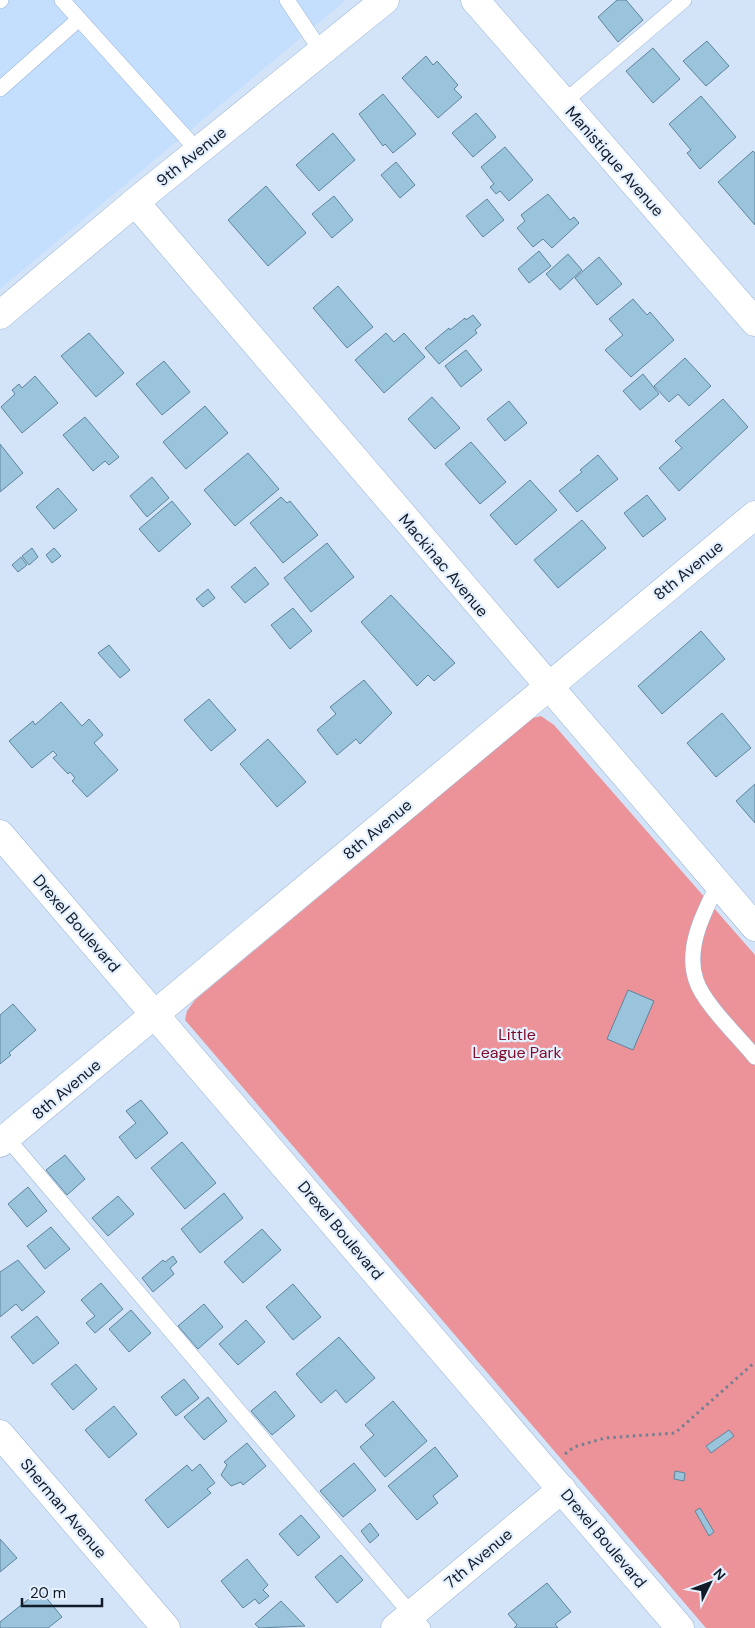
<svg xmlns="http://www.w3.org/2000/svg" width="755" height="1628" viewBox="0 0 755 1628" font-family="'DM Sans',sans-serif">
  <style>
    .built { fill: #c4defe }
    .green { fill: #ec9299 }
    .building { fill: #9ac3dc; stroke: #5e859c }
    .lines { fill: none; stroke-linecap: round; stroke-linejoin: round }
    .service-casing { stroke: #9ab4d6; stroke-width: 16 }
    .minor-casing { stroke: #9ab4d6; stroke-width: 29 }
    .path { stroke: #738091; stroke-width: 3; stroke-dasharray: 2.5 4; stroke-linecap: butt }
    .service { stroke: #fff; stroke-width: 15 }
    .minor { stroke: #fff; stroke-width: 28 }
    .labels { text-anchor: middle; stroke-width: 4.5; stroke-linejoin: round; paint-order: stroke }
    .street-label { font-size: 16px; fill: #121c28; stroke: #e5f0ff }
    .park-label { font-size: 16px; fill: #800c2a; stroke: #e5f0ff }
  </style>
  <rect width="100%" height="100%" fill="#d3e4f9"/>
  <polygon class="built" points="0,0 346,0 0,289"/>
  <polygon class="green" points="541,716 554,725 755,955 755,1628 706,1628 185,1020 187,1011 195,1000 533,718"/>
  <g class="building">
    <polygon points="617,0 626,0 643,20 618,42 598,17"/>
    <polygon points="707,41 729,66 706,86 683,61"/>
    <polygon points="653,48 680,79 653,103 626,71"/>
    <polygon points="426,56 433,65 437,61 458,85 454,89 462,97 438,118 402,78"/>
    <polygon points="383,94 416,134 393,153 385,144 383,146 359,114"/>
    <polygon points="701,96 736,137 700,169 687,153 691,150 669,124"/>
    <polygon points="476,113 496,137 473,157 452,133"/>
    <polygon points="333,133 355,160 319,191 296,165"/>
    <polygon points="505,147 533,180 509,201 500,191 496,194 490,187 494,184 481,167"/>
    <polygon points="753,151 755,153 755,225 718,182"/>
    <polygon points="396,162 415,185 400,198 381,175"/>
    <polygon points="266,186 306,233 268,266 228,220"/>
    <polygon points="548,194 570,220 574,217 579,223 552,248 543,239 533,247 517,228 525,221 521,215"/>
    <polygon points="334,196 353,220 332,238 312,214"/>
    <polygon points="487,199 504,220 483,237 466,216"/>
    <polygon points="539,251 551,266 529,283 518,269"/>
    <polygon points="568,254 582,270 560,290 546,274"/>
    <polygon points="599,257 622,284 597,305 575,278"/>
    <polygon points="338,286 373,327 347,348 313,308"/>
    <polygon points="633,299 647,315 650,312 674,340 631,377 605,350 623,335 609,319"/>
    <polygon points="473,315 481,325 475,330 477,333 439,364 425,348 449,328 450,330 465,318 466,320"/>
    <polygon points="89,333 124,373 96,397 61,356"/>
    <polygon points="386,333 394,342 404,333 425,357 384,393 355,360"/>
    <polygon points="466,350 482,370 461,387 445,366"/>
    <polygon points="685,358 711,386 689,406 678,394 669,402 654,386"/>
    <polygon points="164,361 190,392 162,415 136,384"/>
    <polygon points="643,374 659,394 640,410 623,391"/>
    <polygon points="35,376 58,403 22,433 1,407 15,394 12,390 19,384 22,388"/>
    <polygon points="432,397 460,428 435,449 408,419"/>
    <polygon points="723,399 748,427 679,491 659,468 682,448 675,441"/>
    <polygon points="509,401 527,423 505,441 487,419"/>
    <polygon points="205,406 228,433 186,469 163,442"/>
    <polygon points="85,417 119,457 109,465 105,461 93,471 63,435"/>
    <polygon points="471,442 506,482 480,504 445,464"/>
    <polygon points="0,444 23,473 0,492"/>
    <polygon points="248,453 279,489 235,526 204,490"/>
    <polygon points="598,455 618,479 577,512 559,491 582,472 580,470"/>
    <polygon points="152,477 169,498 147,517 130,496"/>
    <polygon points="530,480 557,510 516,545 490,515"/>
    <polygon points="58,488 77,510 54,529 36,507"/>
    <polygon points="647,495 666,519 643,537 624,513"/>
    <polygon points="281,497 287,503 290,501 318,535 283,563 250,523"/>
    <polygon points="172,501 191,524 159,552 139,529"/>
    <polygon points="582,520 606,548 558,588 534,560"/>
    <polygon points="327,543 354,577 311,612 284,578"/>
    <polygon points="32,548 38,557 29,565 22,556"/>
    <polygon points="54,548 61,556 52,563 46,555"/>
    <polygon points="21,557 27,565 18,572 12,565"/>
    <polygon points="255,567 269,584 245,603 231,587"/>
    <polygon points="208,589 215,598 203,607 196,599"/>
    <polygon points="391,595 455,663 434,681 428,675 417,686 361,622"/>
    <polygon points="293,608 312,631 290,649 271,625"/>
    <polygon points="701,631 725,659 662,714 638,686"/>
    <polygon points="109,645 130,670 120,678 98,653"/>
    <polygon points="364,680 392,713 360,744 356,739 337,755 317,730 336,714 330,707"/>
    <polygon points="209,699 236,730 211,751 184,720"/>
    <polygon points="61,702 82,726 89,719 103,735 94,743 118,770 87,797 72,781 75,778 70,772 68,774 53,758 57,755 53,751 32,768 9,741 33,721 35,725"/>
    <polygon points="722,713 751,748 716,777 687,743"/>
    <polygon points="268,739 306,782 277,807 240,764"/>
    <polygon points="755,784 755,823 736,801"/>
    <polygon points="628,990 654,1001 633,1050 607,1039"/>
    <polygon points="13,1004 36,1030 9,1053 11,1055 0,1064 0,1015"/>
    <polygon points="141,1100 168,1133 136,1159 119,1137 136,1123 126,1111"/>
    <polygon points="182,1142 216,1183 185,1209 151,1168"/>
    <polygon points="65,1155 85,1179 67,1195 46,1170"/>
    <polygon points="28,1187 47,1211 27,1227 8,1204"/>
    <polygon points="224,1193 243,1218 200,1253 181,1229"/>
    <polygon points="118,1196 134,1214 108,1236 92,1218"/>
    <polygon points="51,1227 70,1249 45,1269 27,1246"/>
    <polygon points="262,1229 281,1250 243,1283 224,1262"/>
    <polygon points="173,1256 177,1262 170,1268 174,1274 153,1292 142,1278 163,1260 165,1262"/>
    <polygon points="18,1260 45,1292 22,1311 16,1304 0,1317 0,1272"/>
    <polygon points="101,1283 123,1309 95,1333 86,1323 95,1316 81,1300"/>
    <polygon points="293,1284 321,1317 293,1340 266,1307"/>
    <polygon points="204,1304 223,1327 198,1349 178,1326"/>
    <polygon points="131,1310 151,1333 129,1352 109,1329"/>
    <polygon points="37,1316 59,1343 33,1364 11,1337"/>
    <polygon points="246,1320 265,1342 238,1365 219,1344"/>
    <polygon points="339,1337 375,1378 346,1403 336,1390 321,1403 296,1374"/>
    <polygon points="76,1364 97,1389 73,1410 51,1384"/>
    <polygon points="184,1379 199,1398 176,1416 161,1397"/>
    <polygon points="275,1391 295,1416 272,1435 251,1411"/>
    <polygon points="208,1397 227,1421 204,1440 184,1417"/>
    <polygon points="393,1401 427,1441 385,1477 360,1447 374,1435 365,1425"/>
    <polygon points="114,1406 137,1434 109,1458 85,1430"/>
    <polygon points="729,1430 734,1436 711,1453 706,1446"/>
    <polygon points="247,1443 266,1466 243,1485 241,1482 231,1486 221,1475 227,1465 224,1462"/>
    <polygon points="435,1447 458,1476 433,1496 438,1503 417,1520 388,1486"/>
    <polygon points="354,1463 376,1490 343,1517 320,1491"/>
    <polygon points="200,1464 215,1483 207,1489 211,1493 168,1528 145,1500 187,1465 192,1471"/>
    <polygon points="675,1471 685,1473 684,1481 674,1479"/>
    <polygon points="700,1508 714,1532 709,1536 695,1511"/>
    <polygon points="301,1515 320,1537 298,1556 279,1534"/>
    <polygon points="370,1523 379,1535 370,1543 361,1531"/>
    <polygon points="0,1539 17,1558 0,1572"/>
    <polygon points="341,1555 363,1580 337,1603 315,1577"/>
    <polygon points="247,1559 268,1585 263,1590 269,1596 259,1604 255,1599 243,1608 221,1581"/>
    <polygon points="547,1583 571,1612 555,1624 558,1628 514,1628 517,1625 508,1614"/>
    <polygon points="40,1590 62,1617 48,1628 0,1628 0,1622"/>
    <polygon points="281,1601 305,1626 259,1628 255,1624"/>
  </g>
  <g class="lines">
    <g class="service-casing">
      <g id="service">
        <polyline points="62,0 198,151"/>
        <polyline points="287,0 321,51"/>
        <polyline points="0,1 1,0"/>
        <polyline points="0,89 79,19"/>
        <polyline points="564,102 684,0"/>
        <path d="M718,884C704,912 685,948 696,980C703,1003 739,1037 755,1057"/>
        <polyline points="7,1138 423,1628"/>
      </g>
    </g>
    <g class="minor-casing">
      <g id="minor">
        <polyline points="475,0 755,322"/>
        <polyline points="135,202 755,927"/>
        <polyline points="0,315 135,202 385,0"/>
        <polyline points="0,834 680,1628"/>
        <polyline points="0,1143 755,515"/>
        <polyline points="0,1434 166,1628"/>
        <polyline points="395,1628 562,1489"/>
      </g>
    </g>
    <polyline class="path" points="565,1454 574,1447 605,1438 675,1433 755,1362"/>
    <use href="#service" class="service"/>
    <use href="#minor" class="minor"/>
  </g>
  <g class="labels">
    <g class="street-label">
      <text transform="translate(191 156) rotate(-39)" y="6">9th Avenue</text>
      <text transform="translate(615 161) rotate(49)" y="6">Manistique Avenue</text>
      <text transform="translate(444 565) rotate(50)" y="6">Mackinac Avenue</text>
      <text transform="translate(688 570) rotate(-39)" y="6">8th Avenue</text>
      <text transform="translate(377 829) rotate(-40)" y="6">8th Avenue</text>
      <text transform="translate(77 923) rotate(49)" y="6">Drexel Boulevard</text>
      <text transform="translate(66 1089) rotate(-40)" y="6">8th Avenue</text>
      <text transform="translate(341 1230) rotate(50)" y="6">Drexel Boulevard</text>
      <text transform="translate(64 1508) rotate(50)" y="6">Sherman Avenue</text>
      <text transform="translate(604 1538) rotate(50)" y="6">Drexel Boulevard</text>
      <text transform="translate(478 1558) rotate(-40)" y="6">7th Avenue</text>
    </g>
    <g class="park-label">
      <text x="517" y="1040">Little<tspan x="517" dy="18">League Park</tspan></text>
    </g>
  </g>
  <g transform="translate(710 1583) rotate(48)" stroke="#e5f0ff" stroke-width="4" paint-order="stroke">
  <path d="M0-4L9 19L0 12L-9 19Z" fill="#121c28"/>
  <text y="-8" font-size="14" font-weight="bold" text-anchor="middle" fill="#121c28">N</text>
  </g>
  <path d="M22 1598v8h80v-8" fill="none" stroke="#121c28" stroke-width="2.5"/>
  <text x="30" y="1598" font-size="15" fill="#121c28" stroke="#e5f0ff" stroke-width="4" paint-order="stroke">20 m</text>
</svg>
